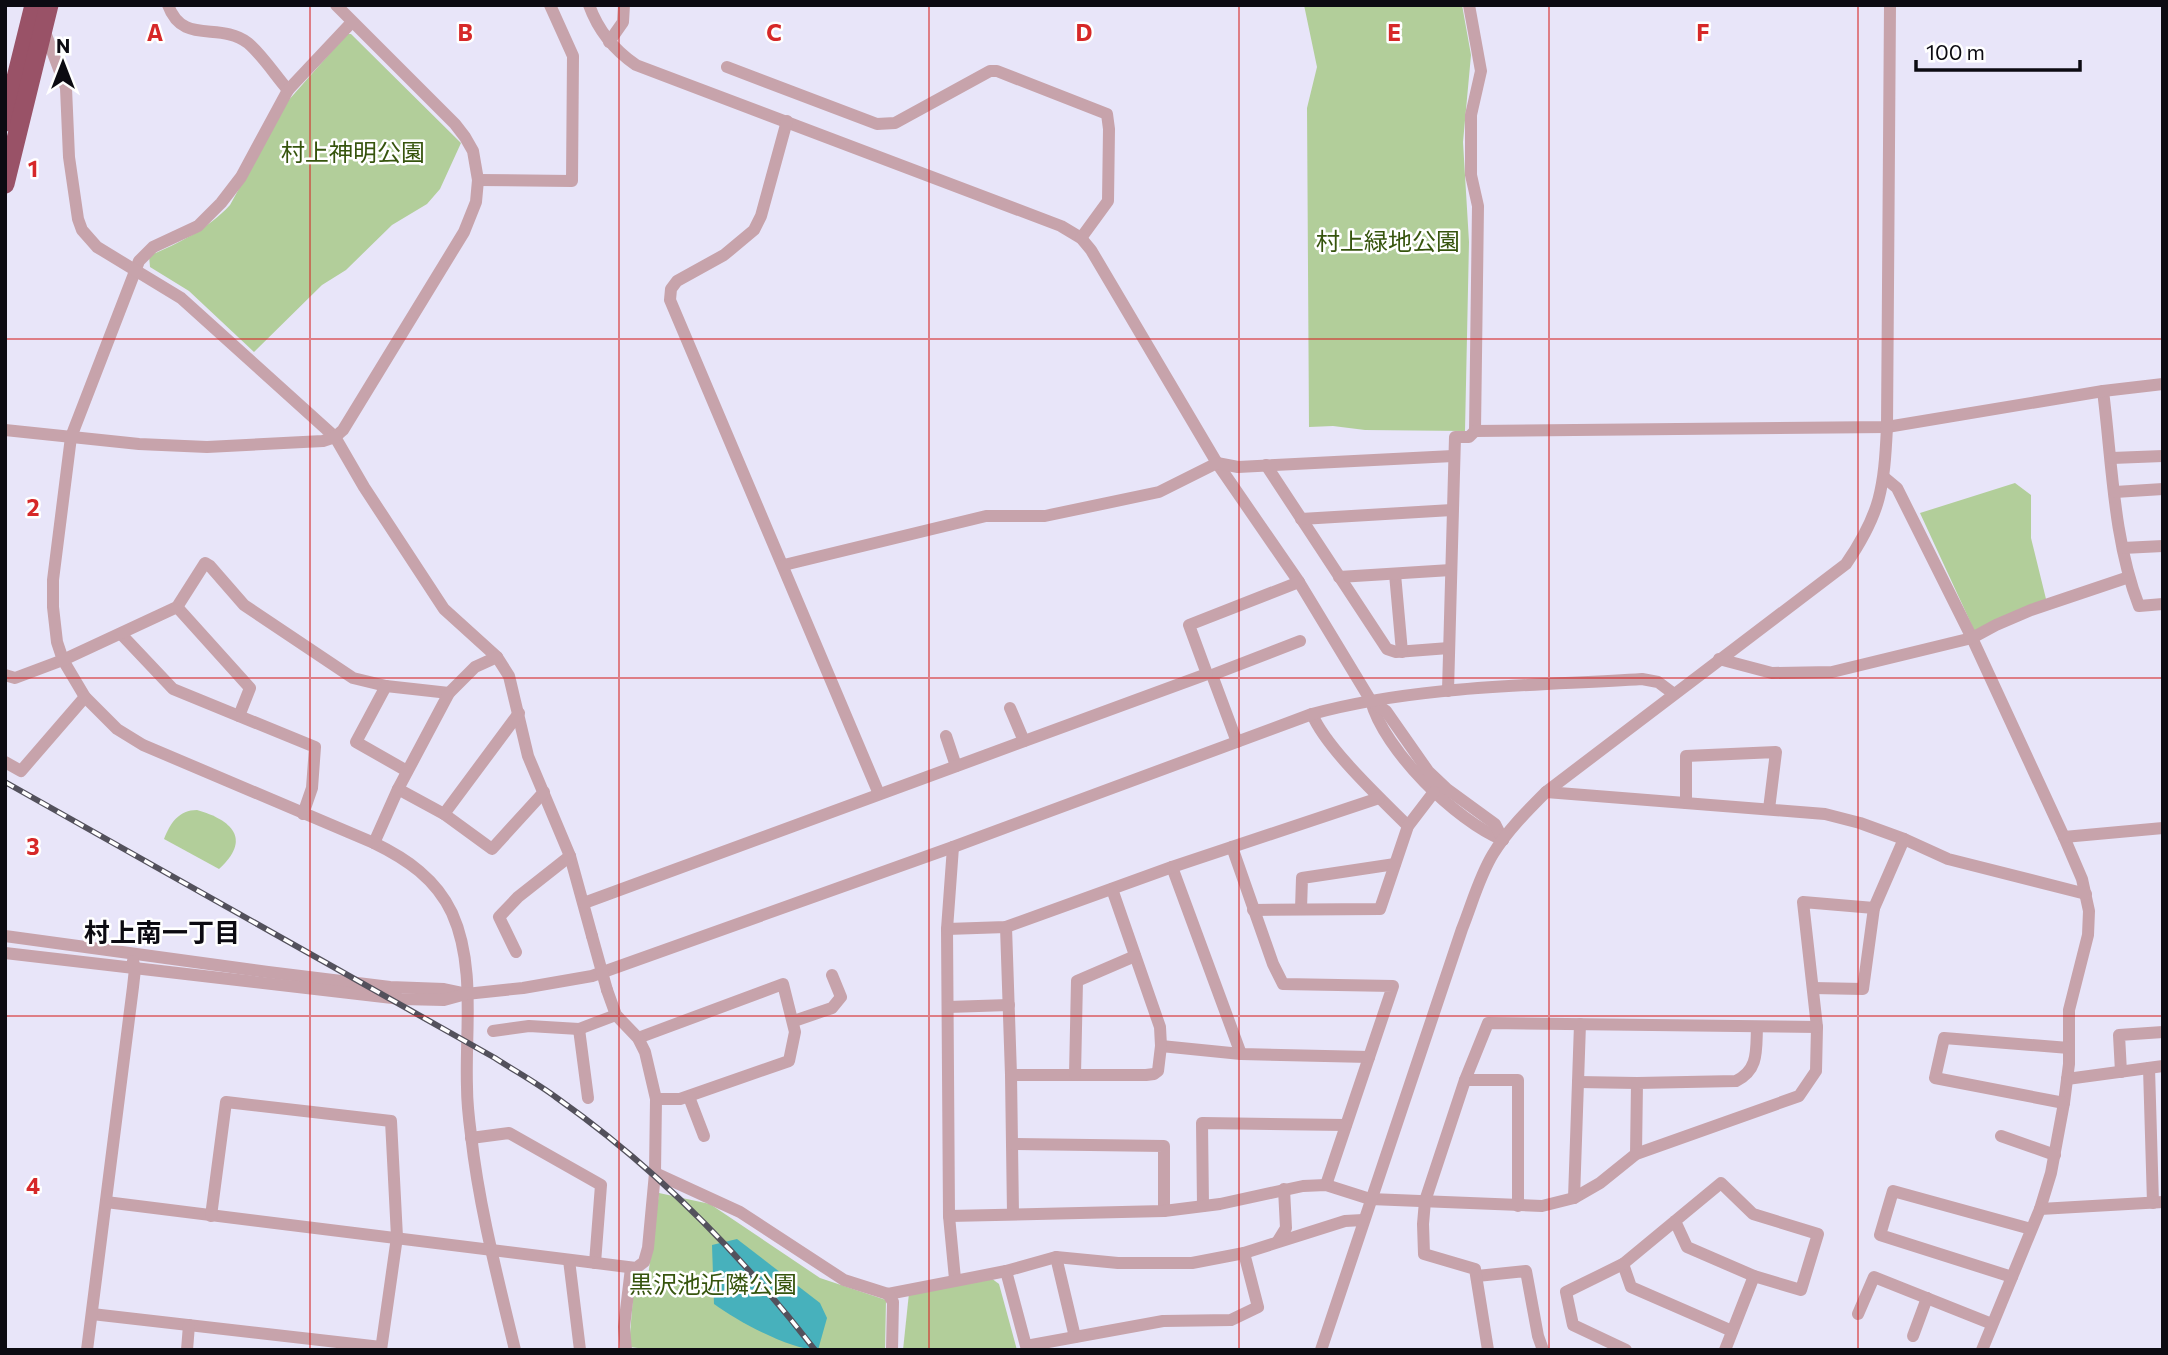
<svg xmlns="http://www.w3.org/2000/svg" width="2168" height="1355" viewBox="0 0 2168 1355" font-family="Commissioner,'Noto Sans JP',sans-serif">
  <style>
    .green { fill: #b2ce9a }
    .water { fill: #47b1bc }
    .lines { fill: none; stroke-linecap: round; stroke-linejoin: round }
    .minor { stroke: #c7a3ab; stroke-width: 12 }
    .highway { stroke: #995267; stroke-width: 19 }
    .rail-casing { stroke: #53515c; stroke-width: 6 }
    .rail { stroke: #fff; stroke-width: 3.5; stroke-dasharray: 10; stroke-linecap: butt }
    .minor-bridge { stroke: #c7a3ab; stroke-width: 12 }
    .grid { fill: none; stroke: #d62828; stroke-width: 2; stroke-opacity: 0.55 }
    .labels { text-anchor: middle; stroke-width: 5; stroke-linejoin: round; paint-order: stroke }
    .park-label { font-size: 24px; fill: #36540d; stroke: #fff }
    .neighbourhood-label { font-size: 26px; font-weight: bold; fill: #0c0b12; stroke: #fff }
    .grid-label { font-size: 23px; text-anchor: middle; font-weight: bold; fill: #d62828; stroke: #fff; stroke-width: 5; stroke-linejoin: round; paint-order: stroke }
  </style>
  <rect width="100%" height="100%" fill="#e8e5f9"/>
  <g class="green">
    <polygon points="1304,5 1462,5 1471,55 1463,142 1469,242 1465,431 1365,430 1333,426 1309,427 1307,108 1317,67"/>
    <path d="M347,34H351L461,143L440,189L427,204L392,225L346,270L322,285L254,352L189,291L150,267L149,256C179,243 208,229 230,205L287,102Z"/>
    <polygon points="2015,483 2031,495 2031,538 2046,599 1975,632 1920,513"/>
    <path d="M197,810C232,820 252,839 219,869L164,839C170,823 179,810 197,810Z"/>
    <polygon points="659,1193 710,1204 820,1278 886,1300 885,1350 656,1350 629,1347 634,1284 647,1284"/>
    <polygon points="991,1278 999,1284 1017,1350 903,1350 909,1293"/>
  </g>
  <path class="water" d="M737,1239L820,1303L827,1318L818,1350C790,1350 737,1321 714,1304L712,1245Z"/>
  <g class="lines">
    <g class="minor">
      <path d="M168,5C183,46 219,21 248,43C263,56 275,75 288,90"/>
      <path d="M589,5C598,30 614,50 636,65L1061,226L1081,238L1091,250L1217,463L1299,582L1371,701C1384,750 1456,821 1503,840"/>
      <polyline points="1469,5 1481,71 1471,115 1471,175 1478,206 1475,431"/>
      <path d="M352,22L288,90L241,177L221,203L198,226L153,247L139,261L71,437L53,580V607L57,642L63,660L85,697L117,729L143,745L374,843C407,859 436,879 452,913C476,966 465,1031 467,1087C467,1103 469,1120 471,1135C479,1207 498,1279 515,1350"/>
      <polyline points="45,32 66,88 69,157 78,219 82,230 97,247 181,298 335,437 364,487 444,609 497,657 509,676 528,756 570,856 592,936"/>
      <polyline points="609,42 623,22 624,5"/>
      <polyline points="727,67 877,124 895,123 990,71 997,71 1107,114 1109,129 1108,201 1081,238"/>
      <polyline points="787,121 761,216 754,230 724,255 677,281 671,289 670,300 879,794"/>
      <polyline points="478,180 572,181 573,56 550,5"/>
      <path d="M2103,391C2112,461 2113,539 2139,606L2163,604"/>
      <polyline points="5,430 139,444 207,447 323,441 335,437 343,430 464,232 476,202 478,180 473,151 465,137 455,124 336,5"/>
      <polyline points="2112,458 2163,456"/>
      <polyline points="1266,465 1387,649 1396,652 1449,648"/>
      <polyline points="1885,478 1897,488 1972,638 2064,837 2082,879 2089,911 2088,935 2069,1010 2069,1064 2064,1103 2051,1173 2040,1209 1982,1350"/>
      <polyline points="2115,492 2163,489"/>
      <polyline points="1301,519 1452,510"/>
      <polyline points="2123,548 2163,546"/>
      <polyline points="784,565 986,516 1045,516 1159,492 1217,463 1238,467 1453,456"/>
      <polyline points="1395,574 1402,652"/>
      <polyline points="1339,577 1451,570"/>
      <polyline points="177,607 250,688 239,716"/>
      <polyline points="121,634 173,689 315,747 312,788 303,814"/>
      <polyline points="1719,659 1772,673 1832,672 1972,638 1996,625 2031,610 2129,577"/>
      <polyline points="5,675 15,678 63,660 177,607 205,563 210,566 244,605 353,678 386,686 449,693"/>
      <polyline points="386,686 356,742 407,771"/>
      <polyline points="1448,691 1455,437 1469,437 1475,431 1887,427 2103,391 2163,384"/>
      <polyline points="1371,701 1386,711 1428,771 1447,789 1495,824 1503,840"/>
      <polyline points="1010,708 1024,741"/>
      <path d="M1312,714C1326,748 1381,799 1408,826"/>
      <polyline points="946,736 956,766"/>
      <polyline points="1237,742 1212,675 1300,641"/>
      <polyline points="5,762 21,771 85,697"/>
      <polyline points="398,789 444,814 492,849 544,792"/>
      <polyline points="1546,792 1825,814 1860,823 1904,839 1948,859 2086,894"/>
      <polyline points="1686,803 1686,756 1776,752 1769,809"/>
      <polyline points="444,814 519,713"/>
      <polyline points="2064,837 2163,828"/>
      <polyline points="374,843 398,789 449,693 475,667 497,657"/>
      <polyline points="953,847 947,929 949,1216 955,1279"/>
      <polyline points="1232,847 1273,964 1283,984 1393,986 1326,1185"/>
      <polyline points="1172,867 1241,1054"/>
      <polyline points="584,903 1207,674 1189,625 1299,582"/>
      <polyline points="1301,909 1302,878 1395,864"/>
      <polyline points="1253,910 1380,909 1408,826 1434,792"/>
      <polyline points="1006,927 1011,1075 1013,1214"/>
      <polyline points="947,929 1006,927 1172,867 1379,798"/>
      <polyline points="5,936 268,972 390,987 444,989 463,993"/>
      <polyline points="516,952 499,917 518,897 570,856"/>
      <path d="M5,953L401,999L444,1000L466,994L523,988L592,976L953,847L1312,714C1419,685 1532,686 1642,679L1658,682L1674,694"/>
      <polyline points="1813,988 1863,989 1874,908 1904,839"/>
      <polyline points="948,1007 1009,1005"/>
      <polyline points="794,1021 832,1008 841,997 832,975"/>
      <polyline points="579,1029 588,1098"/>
      <polyline points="493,1031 529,1026 579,1029 616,1015"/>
      <polyline points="638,1038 783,984 795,1032 789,1061 680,1099 656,1099"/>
      <polyline points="1161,1046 1241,1054 1369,1057"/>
      <polyline points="2149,1068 2153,1203"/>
      <polyline points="2121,1072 2119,1035 2163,1032"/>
      <polyline points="1011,1075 1146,1075 1154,1074 1158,1071 1161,1046 1160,1027 1112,889"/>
      <polyline points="1075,1075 1077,981 1135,956"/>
      <polyline points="2067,1079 2163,1066"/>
      <polyline points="1465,1080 1518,1080 1518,1206"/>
      <polyline points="1578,1082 1637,1083"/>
      <polyline points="689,1097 704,1136"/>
      <polyline points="2064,1103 1935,1078 1944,1038 2069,1048"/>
      <polyline points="2001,1136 2055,1155"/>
      <polyline points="471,1138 509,1133 601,1185 595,1263"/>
      <polyline points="1012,1144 1164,1146 1164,1211"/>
      <path d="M1636,1154L1637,1083L1736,1081C1759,1070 1756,1050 1757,1027"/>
      <polyline points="655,1173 740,1212 844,1280 888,1294 1006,1271 1056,1257 1118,1263 1192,1263 1244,1253 1345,1221 1363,1220"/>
      <polyline points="1574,1198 1580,1024"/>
      <polyline points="106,1202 636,1268 644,1262 648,1248 655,1173 656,1099 645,1052 638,1038 616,1015 607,990"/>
      <polyline points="1203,1206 1202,1123 1346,1125"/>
      <polyline points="2040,1209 2163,1202"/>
      <polyline points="211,1216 226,1102 391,1121 397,1237 381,1350"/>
      <polyline points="949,1216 1164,1211 1220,1204 1303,1186 1326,1185 1370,1199 1542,1206 1574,1198 1600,1183 1636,1154 1799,1096 1816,1071 1817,1027 1803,902 1874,908"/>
      <polyline points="1278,1241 1286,1228 1284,1189"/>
      <polyline points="1056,1257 1075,1337"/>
      <polyline points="569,1260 580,1350"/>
      <polyline points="1623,1264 1631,1287 1732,1331"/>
      <polyline points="1006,1271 1026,1346 1163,1321 1231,1320 1258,1307 1244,1253"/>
      <polyline points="1477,1276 1526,1271 1538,1336 1543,1350"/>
      <polyline points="2012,1277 1880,1235 1893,1191 2031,1229"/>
      <polyline points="888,1294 893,1302 892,1350"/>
      <polyline points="92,1314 381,1347"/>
      <polyline points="1858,1314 1874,1277 1992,1324"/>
      <polyline points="1913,1336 1927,1298"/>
      <polyline points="87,1350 133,987 135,969 133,961"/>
      <polyline points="187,1350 189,1325"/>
      <polyline points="626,1350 624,1327 631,1268"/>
      <path d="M1321,1350L1462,929C1472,904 1479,877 1493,854C1507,831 1527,811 1546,792L1846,564C1881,513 1884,488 1887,427L1890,5"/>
      <polyline points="1488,1350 1475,1269 1424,1254 1423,1224 1425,1201 1465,1080 1488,1023 1817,1027"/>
      <polyline points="1626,1350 1573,1325 1566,1292 1623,1264 1721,1183 1753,1214 1818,1234 1801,1290 1754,1276 1687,1247 1675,1221"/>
      <polyline points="1725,1350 1754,1276"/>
    </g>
    <g class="highway">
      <polyline points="5,122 34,5"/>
      <polyline points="5,184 49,5"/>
    </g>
    <g class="rail-casing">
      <path id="rail" d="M5,782L495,1058C515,1071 537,1083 557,1098C656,1168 741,1254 815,1350"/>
    </g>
    <use href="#rail" class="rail"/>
    <polyline class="minor-bridge" points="592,936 607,990"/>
  </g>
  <path class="grid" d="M310,5V1350M619,5V1350M929,5V1350M1239,5V1350M1549,5V1350M1858,5V1350M5,339H2163M5,678H2163M5,1016H2163"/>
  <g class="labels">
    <g class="park-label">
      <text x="353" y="161">村上神明公園</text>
      <text x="1388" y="250">村上緑地公園</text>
      <text x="713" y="1293">黒沢池近隣公園</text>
    </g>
    <g class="neighbourhood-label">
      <text x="162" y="942">村上南一丁目</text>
    </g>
  </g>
  <g class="grid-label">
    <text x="155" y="41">A</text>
    <text x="465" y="41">B</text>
    <text x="774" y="41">C</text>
    <text x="1084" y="41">D</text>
    <text x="1394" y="41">E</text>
    <text x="1703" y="41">F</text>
    <text x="33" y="177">1</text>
    <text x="33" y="516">2</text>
    <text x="33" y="855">3</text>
    <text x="33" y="1194">4</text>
  </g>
  <rect width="2168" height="1355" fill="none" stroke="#0c0b12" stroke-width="14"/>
  <g transform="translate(63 63)" stroke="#ffffff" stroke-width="5" paint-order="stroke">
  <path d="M0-5L12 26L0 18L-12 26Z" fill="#0c0b12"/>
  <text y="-10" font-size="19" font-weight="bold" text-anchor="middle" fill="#0c0b12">N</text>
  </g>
  <path d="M1916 60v10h164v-10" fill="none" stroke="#0c0b12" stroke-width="3.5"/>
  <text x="1926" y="60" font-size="21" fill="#0c0b12" stroke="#ffffff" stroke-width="5" paint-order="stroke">100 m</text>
</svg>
